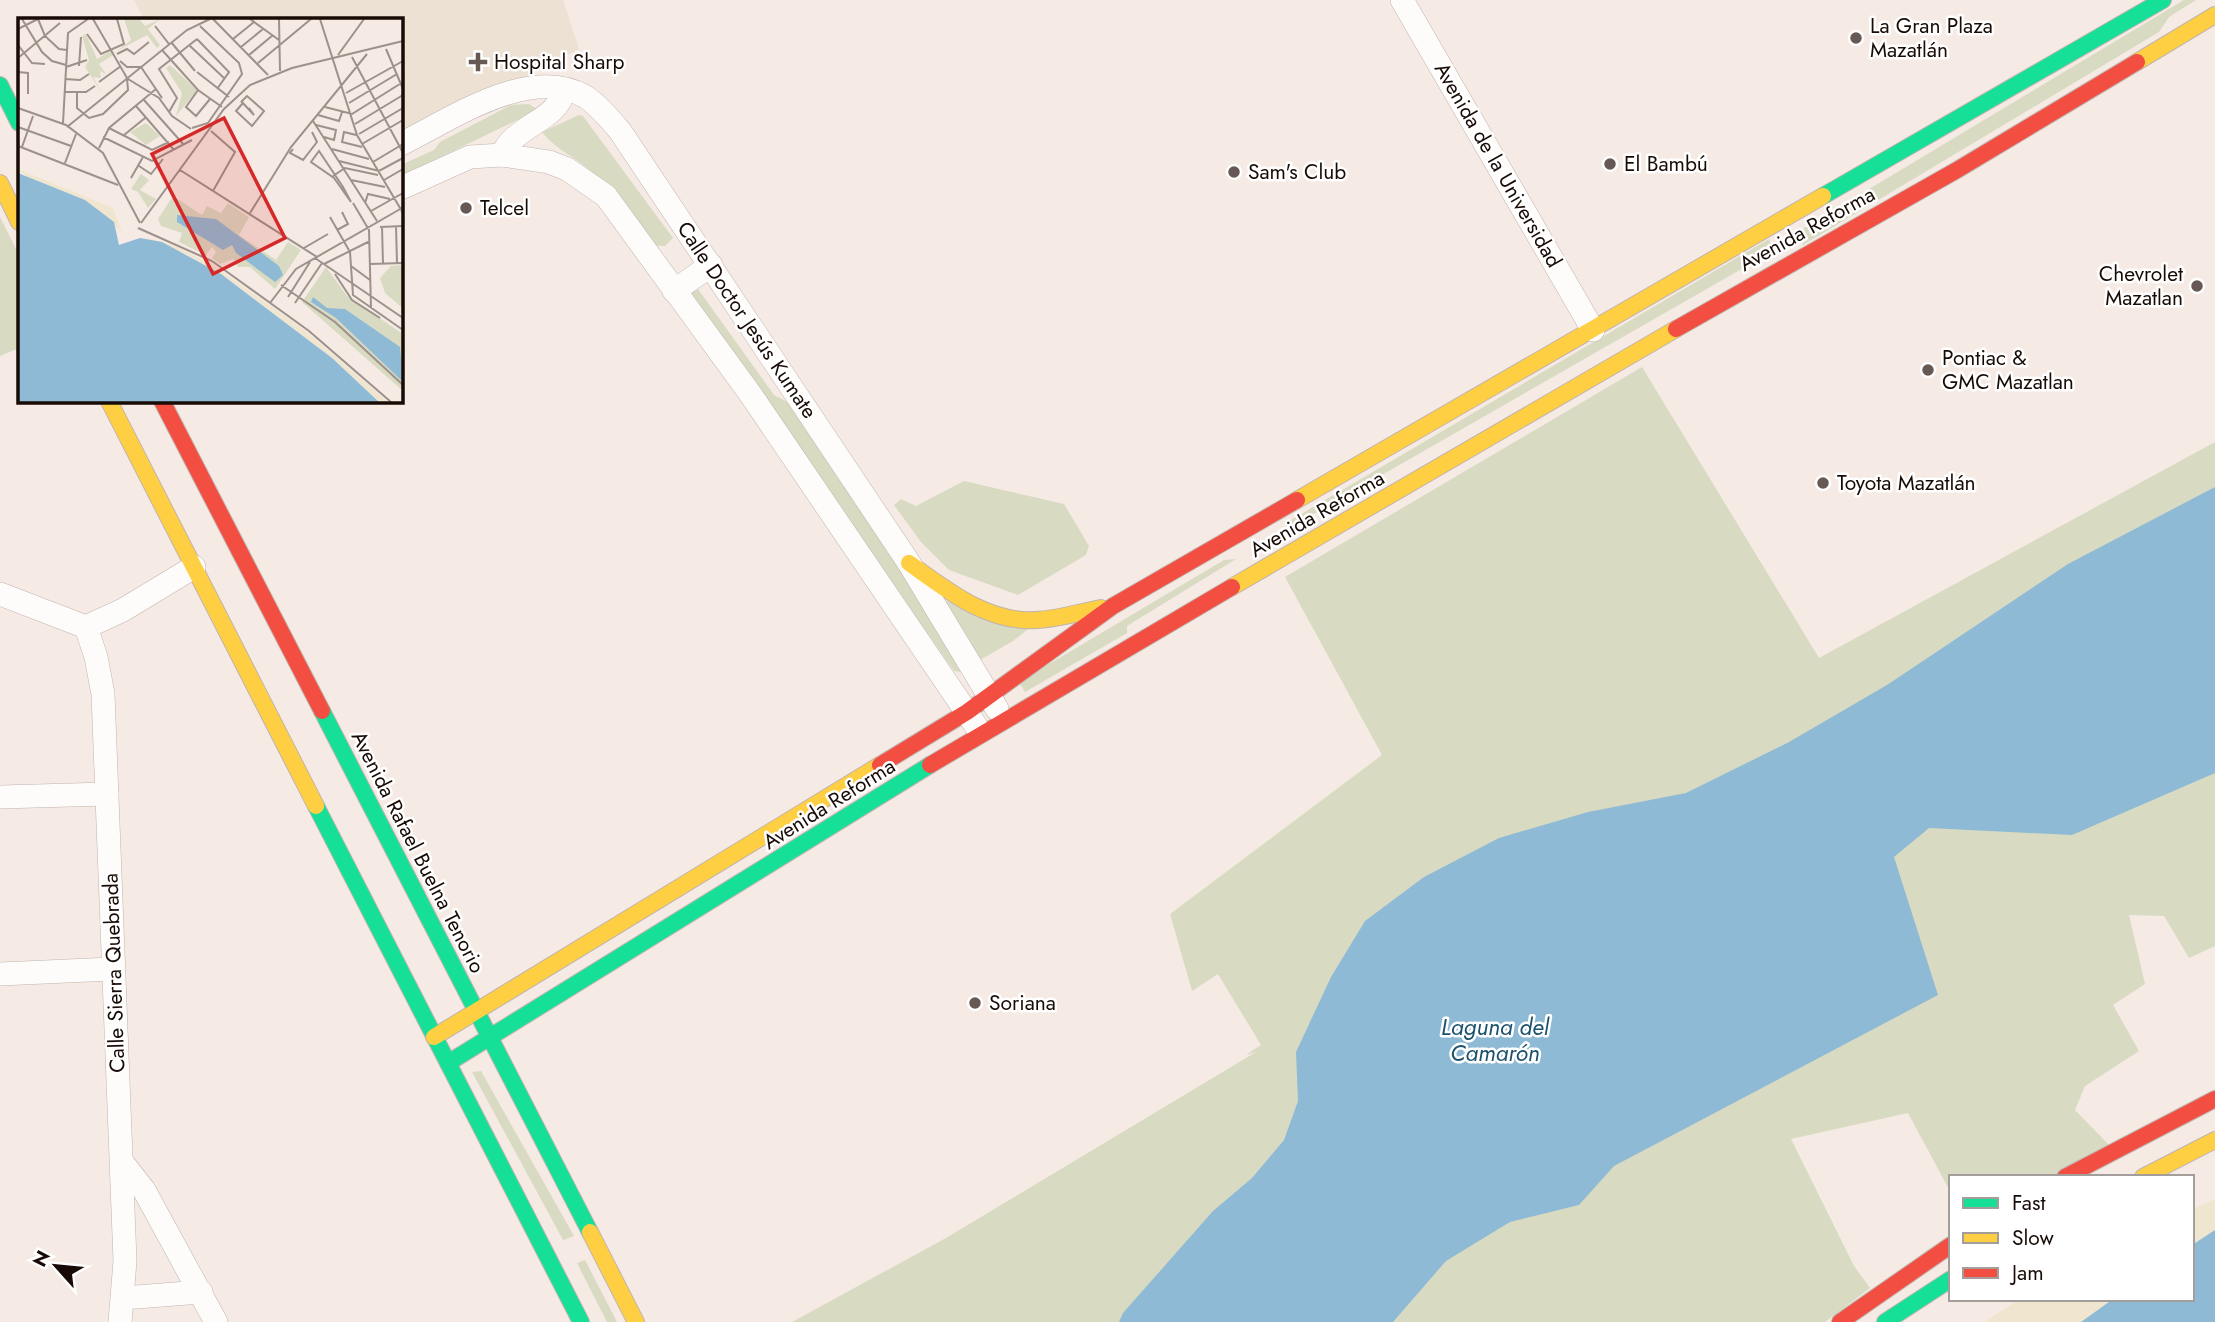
<svg xmlns="http://www.w3.org/2000/svg" width="2215" height="1322" viewBox="0 0 2215 1322" font-family="Jost,sans-serif">
  <style>
    .medical { fill: #ece1d3 }
    .green { fill: #d8dac2 }
    .sand { fill: #f0e6cf }
    .water { fill: #8fbad5 }
    .lines { fill: none; stroke-linecap: round; stroke-linejoin: round }
    .street-casing { stroke: #c0b4af; stroke-width: 24 }
    .fast-casing { stroke: #c0b4af; stroke-width: 18 }
    .slow-casing { stroke: #c0b4af; stroke-width: 18 }
    .jam-casing { stroke: #c0b4af; stroke-width: 18 }
    .street { stroke: #fefcfb; stroke-width: 23 }
    .fast { stroke: #16e098; stroke-width: 16 }
    .slow { stroke: #ffcf43; stroke-width: 16 }
    .jam { stroke: #f24e42; stroke-width: 16 }
    .poi-dot { fill: #665954; stroke: #fff; stroke-width: 2.5 }
    .labels { text-anchor: middle; stroke-width: 5; stroke-linejoin: round; paint-order: stroke }
    .poi-label { font-size: 21px; fill: #180b06; stroke: #fff; text-anchor: start }
    .street-label { font-size: 21px; fill: #180b06; stroke: #fff }
    .water-label { font-size: 23px; font-style: italic; fill: #1c516d; stroke: #fff }
    .inset-road { fill: none; stroke: #9d918b; stroke-width: 2 }
    .view { fill: #d62828; fill-opacity: 0.15; stroke: #d62828; stroke-width: 3.5 }
    .inset-edge { fill: none; stroke: #180b06; stroke-width: 3.5 }
  </style>
  <rect width="100%" height="100%" fill="#f6eae4"/>
  <polygon class="medical" points="134,0 563,0 579,49 401,141 401,19 144,19"/>
  <g class="green">
    <polygon points="2184,0 2196,0 2169,17 2159,32 1803,245 1796,233"/>
    <polygon points="529,104 538,110 401,176 401,165 434,150 440,142 511,105"/>
    <path d="M579,115L583,116L673,238L665,246L649,245C631,220 614,193 592,172C575,157 555,149 542,132Z"/>
    <polygon points="0,217 19,255 19,348 0,356"/>
    <polygon points="1769,239 1773,251 1291,527 1286,523"/>
    <polygon points="698,289 774,395 797,407 961,663 960,672 954,671 690,293"/>
    <polygon points="1642,367 1819,658 2215,442 2215,946 2189,958 2164,916 2129,915 2145,984 2113,1005 2139,1051 2085,1086 2075,1110 2109,1145 2053,1177 1951,1177 1951,1193 1908,1113 1791,1139 1854,1266 1870,1288 1825,1322 792,1322 946,1238 1256,1052 1246,1055 1261,1045 1218,974 1192,991 1170,914 1382,755 1285,577"/>
    <polygon points="964,481 1064,504 1089,546 1086,555 1018,595 949,570 921,542 894,505 901,499 916,506"/>
    <polygon points="1236,559 1127,626 1127,633 1025,692 1019,682 1224,560"/>
    <polygon points="937,599 1037,622 1013,641 980,660"/>
    <polygon points="481,1071 574,1236 563,1240 472,1072"/>
    <polygon points="585,1260 617,1322 607,1322 577,1263"/>
  </g>
  <g class="sand">
    <polygon points="2215,1199 2215,1230 2192,1245 2192,1209"/>
    <polygon points="2020,1299 2113,1299 2081,1322 1984,1322"/>
  </g>
  <g class="water">
    <polygon points="2215,487 2215,773 2072,835 1929,828 1894,857 1938,995 1614,1166 1579,1205 1510,1222 1446,1261 1393,1322 1119,1322 1123,1313 1213,1211 1252,1178 1284,1140 1298,1101 1296,1052 1331,977 1365,921 1424,877 1499,838 1588,812 1686,793 1789,742 1887,685 2068,564"/>
    <polygon points="2215,1230 2215,1322 2081,1322 2113,1299 2192,1299 2192,1245"/>
  </g>
  <g class="lines">
    <g class="street-casing">
      <g id="street">
        <polyline points="1402,0 1593,330"/>
        <path d="M401,144C452,119 529,64 586,97C599,106 610,119 620,131L909,563L997,709"/>
        <path d="M502,155C515,124 556,123 565,89"/>
        <polyline points="401,188 470,157 502,155 549,162 567,169 606,196 751,395 976,726"/>
        <polyline points="674,291 711,265"/>
        <polyline points="0,594 86,627 123,610 194,567"/>
        <polyline points="86,627 96,657 103,694 125,1261 120,1322"/>
        <polyline points="0,797 107,794"/>
        <polyline points="0,974 112,969"/>
        <polyline points="122,1162 144,1190 216,1322"/>
        <polyline points="123,1298 201,1292"/>
      </g>
    </g>
    <g class="fast-casing">
      <g id="fast">
        <polyline points="0,85 19,123"/>
        <polyline points="1823,196 2163,0"/>
        <polyline points="322,711 590,1232"/>
        <polyline points="316,806 581,1322"/>
        <polyline points="448,1063 930,765"/>
        <polyline points="1885,1322 1951,1279"/>
      </g>
    </g>
    <g class="slow-casing">
      <g id="slow">
        <polyline points="2137,62 2215,15"/>
        <polyline points="0,183 19,222"/>
        <polyline points="109,401 316,806"/>
        <polyline points="1297,500 1823,196"/>
        <path d="M909,563C947,590 987,623 1036,620C1058,619 1080,612 1101,608"/>
        <polyline points="1232,587 1676,329"/>
        <polyline points="434,1037 880,765"/>
        <polyline points="2143,1177 2215,1140"/>
        <polyline points="590,1232 636,1322"/>
      </g>
    </g>
    <g class="jam-casing">
      <g id="jam">
        <polyline points="1676,329 1957,170 2137,62"/>
        <polyline points="162,401 322,711"/>
        <polyline points="880,765 967,712 1113,606 1297,500"/>
        <polyline points="930,765 1232,587"/>
        <polyline points="2065,1177 2215,1099"/>
        <polyline points="1840,1322 1951,1245"/>
      </g>
    </g>
    <use href="#street" class="street"/>
    <use href="#fast" class="fast"/>
    <use href="#slow" class="slow"/>
    <use href="#jam" class="jam"/>
  </g>
  <g class="poi-dot">
    <circle cx="1856" cy="38" r="7"/>
    <path d="M474.5 51.5h7v7h7v7h-7v7h-7v-7h-7v-7h7z"/>
    <circle cx="1610" cy="164" r="7"/>
    <circle cx="1234" cy="172" r="7"/>
    <circle cx="466" cy="208" r="7"/>
    <circle cx="2197" cy="286" r="7"/>
    <circle cx="1928" cy="370" r="7"/>
    <circle cx="1823" cy="483" r="7"/>
    <circle cx="975" cy="1003" r="7"/>
  </g>
  <g class="labels">
    <g class="poi-label">
      <text x="1870" y="33">La Gran Plaza<tspan x="1870" dy="24">Mazatlán</tspan></text>
      <text x="494" y="69">Hospital Sharp</text>
      <text x="1624" y="171">El Bambú</text>
      <text x="1248" y="179">Sam's Club</text>
      <text x="480" y="215">Telcel</text>
      <text x="2183" y="281" text-anchor="end">Chevrolet<tspan x="2183" dy="24">Mazatlan</tspan></text>
      <text x="1942" y="365">Pontiac &amp;<tspan x="1942" dy="24">GMC Mazatlan</tspan></text>
      <text x="1837" y="490">Toyota Mazatlán</text>
      <text x="989" y="1010">Soriana</text>
    </g>
    <g class="street-label">
      <text transform="translate(1498 165) rotate(60)" y="7">Avenida de la Universidad</text>
      <text transform="translate(1807 229) rotate(-29)" y="7">Avenida Reforma</text>
      <text transform="translate(747 320) rotate(56)" y="7">Calle Doctor Jesús Kumate</text>
      <text transform="translate(1317 514) rotate(-30)" y="7">Avenida Reforma</text>
      <text transform="translate(829 804) rotate(-32)" y="7">Avenida Reforma</text>
      <text transform="translate(418 852) rotate(63)" y="7">Avenida Rafael Buelna Tenorio</text>
      <text transform="translate(114 973) rotate(-92)" y="7">Calle Sierra Quebrada</text>
    </g>
    <g class="water-label">
      <text x="1495" y="1035">Laguna del<tspan x="1495" dy="26">Camarón</tspan></text>
    </g>
  </g>
  <g transform="translate(18 18)">
    <rect width="385" height="385" fill="#f6eae4"/>
    <path d="M106,1H121L127,8L142,1L130,11L142,27L139,30L129,17L99,33L113,22ZM68,16L79,41L93,33L95,37L81,46L88,56L82,53L83,60L75,59L84,75L67,49L71,42L64,18ZM152,47L179,72L158,98L164,75L148,50ZM128,105L142,118L128,127L112,114ZM123,156L131,162L122,172L138,181L130,190L120,174L113,171ZM155,178L184,197L189,188L203,195L210,185L231,199L221,217L258,242L270,224L283,232L257,271L232,249H220L215,241L202,246L194,240L198,234L194,229L188,237L161,224L164,215L143,208L140,201ZM385,247V288H382L367,275L362,260L373,248ZM308,249L329,278L385,316V373L284,284Z" fill="#d8dac2"/>
    <path d="M0,151L95,190L104,214L67,182L16,163ZM122,218L155,227L195,247L289,314L370,384H361L314,340L217,266L170,237Z" fill="#f0e6cf"/>
    <path d="M0,155L67,182L96,204L101,227L122,220L144,224L203,256L314,340L361,384H0ZM159,197L198,201L261,248L265,257L257,264L218,235L214,227L205,232L159,204ZM295,279L309,290L327,291L382,329L385,364L318,300L293,284Z" fill="#8fbad5"/>
    <path class="inset-road" d="M4,1L24,34L34,43L48,47M20,1L27,18L41,31L49,32M195,1L250,57M232,1L261,22M261,1L262,53M302,1L339,117L385,195M137,8L151,26M0,11L20,1M69,16L83,36L106,26L99,1M179,21L211,54L199,71M215,21L236,4M153,24L177,53M0,27L14,45L27,46M171,27L207,61M223,29L245,11M368,31L385,71M144,32L180,72L204,89M99,36L109,31L116,36L131,24M231,37L255,17M320,37L346,1M334,39L385,135M0,40L42,5M102,43L109,49H123M240,45L293,1M61,48L63,19M48,49L69,42M123,49L144,80M0,54L10,55V76M179,54L211,79M47,61L62,62L71,56M110,61L141,80L154,98L173,111M81,64L103,48M180,72L168,89L178,98L192,81M46,74H68L77,68M59,74V90L71,100L85,96L110,72L109,60L75,1M328,75L385,43M126,82L166,127M223,83L236,97L231,90M223,84L229,78L246,93L234,108L218,93L225,85M331,85L379,56M118,88L156,132M307,89L334,96L385,64M0,90L48,107L85,135L122,205M151,94L159,80L141,51L179,21M300,97L321,103L324,94M295,103L359,203M45,105L50,15L70,1M337,106L385,77M298,107L318,112L316,122L306,119M0,109L53,128M49,109L169,12L192,1M91,110L134,132L151,124M174,110L190,105L224,56L221,45L182,8M193,113L217,134L195,173M341,116L385,90M106,117L127,100M338,117L326,114L324,124L344,129M85,119L134,143L174,122M344,126L385,102M0,128L100,167M4,129L15,98M81,130L91,110L138,71M275,131L272,135L285,142L299,124L294,114M314,131L351,141M301,133L325,169L333,184L316,160L293,144ZM321,143L361,153L385,140M355,144L385,126M47,145L58,116M121,148L133,156L145,141M162,152L299,239M315,158L327,150L360,157M113,160L125,139M333,162L367,169M366,162L385,151M335,185L351,212L353,290M347,185L350,176L372,181M353,193L385,175M232,195L273,129L349,36M312,199L332,234L335,277L385,312M123,205L206,91L232,67L274,50L385,23M378,208L379,245M362,209L385,208M364,209L365,246M120,210L194,243L291,313L373,384M319,212L330,206L324,194M286,230L310,216M297,240L385,300M306,246L352,223M352,246L385,245M333,248L352,262M317,256L334,282L362,300M263,267L317,304L385,367M270,279L292,244M252,285L278,251L384,190M277,285L304,245"/>
    <path class="view" d="M206,100L267,220L195,256L134,136Z"/>
    <rect width="385" height="385" class="inset-edge"/>
  </g>
  <rect x="1949" y="1175" width="245" height="126" fill="#ffffff" stroke="#a39d9b" stroke-width="2"/>
  <rect x="1963" y="1198" width="35" height="10" fill="#16e098" stroke="#a39d9b" stroke-width="2"/>
  <text x="2012" y="1210" font-size="21" fill="#180b06">Fast</text>
  <rect x="1963" y="1233" width="35" height="10" fill="#ffcf43" stroke="#a39d9b" stroke-width="2"/>
  <text x="2012" y="1245" font-size="21" fill="#180b06">Slow</text>
  <rect x="1963" y="1268" width="35" height="10" fill="#f24e42" stroke="#a39d9b" stroke-width="2"/>
  <text x="2012" y="1280" font-size="21" fill="#180b06">Jam</text>
  <g transform="translate(56 1266) rotate(297)" stroke="#ffffff" stroke-width="5" paint-order="stroke">
  <path d="M0-5L12 26L0 18L-12 26Z" fill="#180b06"/>
  <text y="-10" font-size="19" font-weight="bold" text-anchor="middle" fill="#180b06">N</text>
  </g>
</svg>
